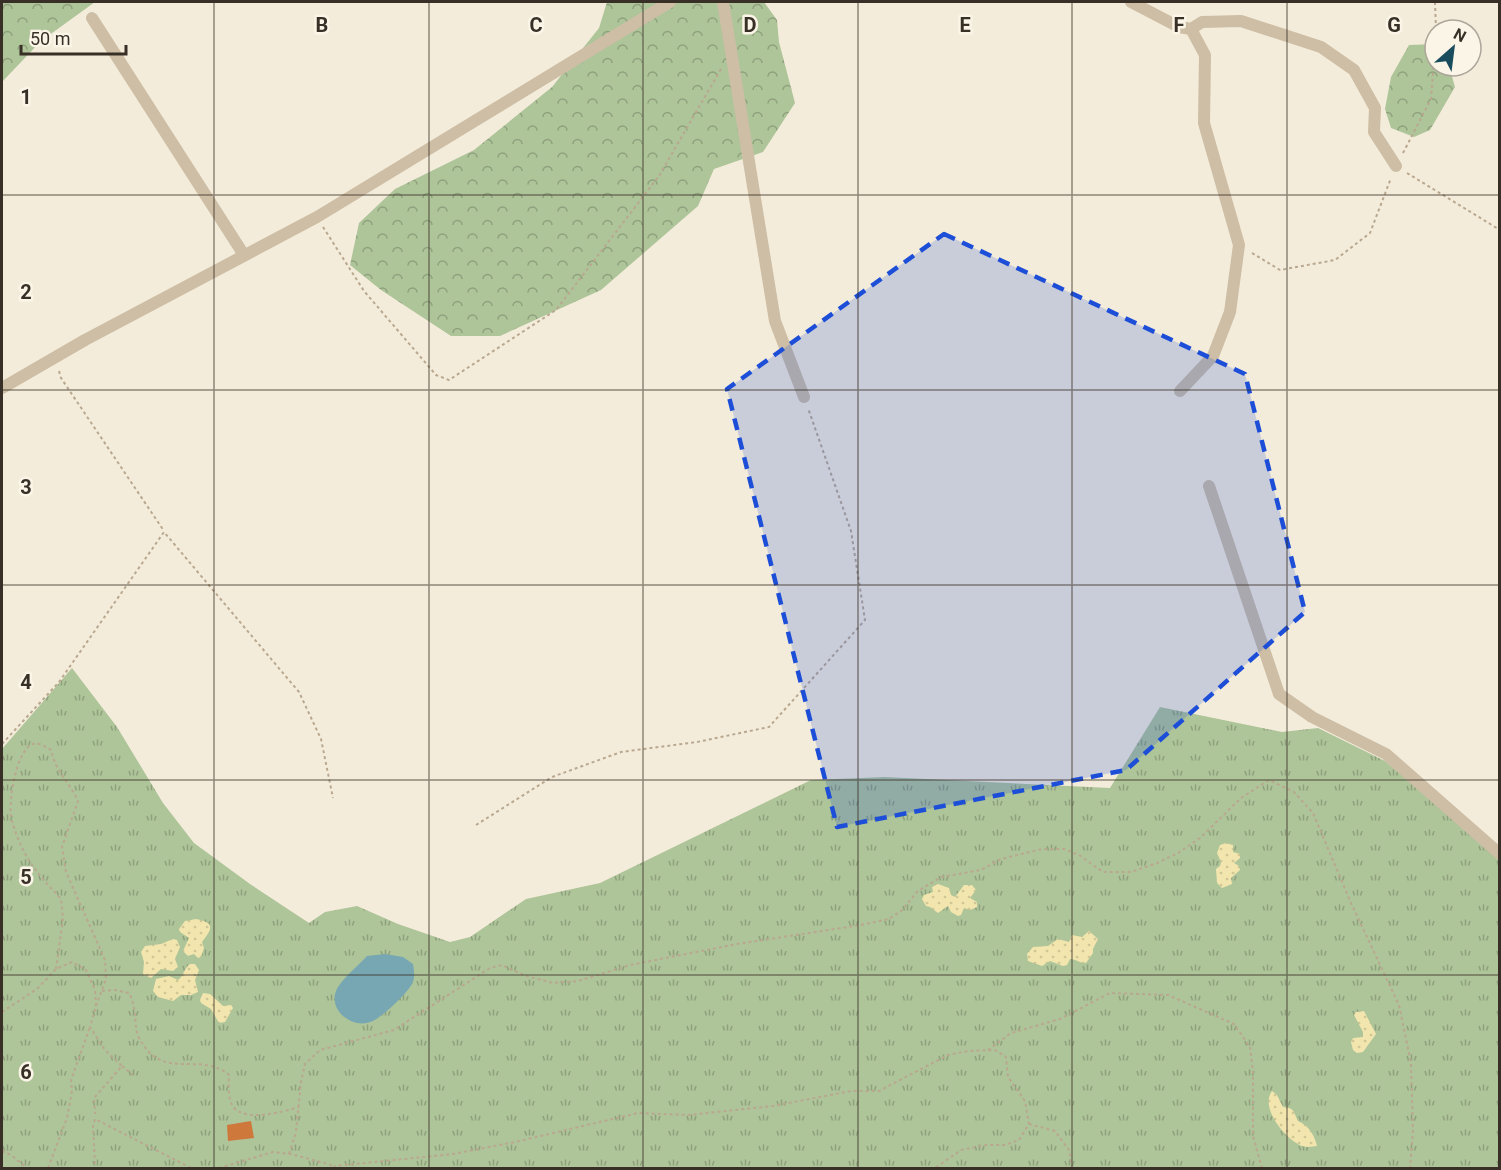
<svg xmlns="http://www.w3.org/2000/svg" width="1501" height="1170" viewBox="0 0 1501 1170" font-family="Roboto,sans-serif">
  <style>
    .grass { fill: url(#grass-tufts) }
    .forest { fill: url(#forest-crowns) }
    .sand { fill: url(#sand-dots) }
    .water { fill: #77a7b3 }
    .building { fill: #cf783c }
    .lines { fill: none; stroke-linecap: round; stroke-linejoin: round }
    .path { stroke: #b9a88f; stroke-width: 2; stroke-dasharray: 3 3; stroke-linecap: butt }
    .street { stroke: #cdbea5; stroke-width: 12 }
    .marked { fill: #1d4ed8; fill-opacity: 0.2; stroke: #1d4ed8; stroke-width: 4.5; stroke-dasharray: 12 8; stroke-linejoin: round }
    .grid { fill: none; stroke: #382f27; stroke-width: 1.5; stroke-opacity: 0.55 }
    .grid-label { font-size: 20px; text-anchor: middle; font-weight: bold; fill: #382f27; stroke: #fbf5e7; stroke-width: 5; stroke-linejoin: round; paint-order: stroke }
  </style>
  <defs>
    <pattern id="grass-tufts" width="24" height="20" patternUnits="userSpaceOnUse" patternTransform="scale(1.5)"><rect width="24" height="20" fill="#aec499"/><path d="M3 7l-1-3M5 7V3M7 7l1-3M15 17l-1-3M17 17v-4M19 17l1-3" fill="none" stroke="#8fa07d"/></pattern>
    <pattern id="forest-crowns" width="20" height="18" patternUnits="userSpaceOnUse" patternTransform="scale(1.5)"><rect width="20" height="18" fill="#aec499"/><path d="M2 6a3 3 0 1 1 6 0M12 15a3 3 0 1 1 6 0" fill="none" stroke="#8fa07d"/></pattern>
    <pattern id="sand-dots" width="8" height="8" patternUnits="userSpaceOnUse" patternTransform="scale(1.5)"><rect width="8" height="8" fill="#f2e6ae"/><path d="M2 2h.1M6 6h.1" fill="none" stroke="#d0c696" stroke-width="1.8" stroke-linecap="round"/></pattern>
  </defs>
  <rect width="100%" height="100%" fill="#f4ecda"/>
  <polygon class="grass" points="72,668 117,727 163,803 194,843 250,884 309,923 325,912 357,906 398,924 450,942 470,937 526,899 600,883 811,780 885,777 1110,788 1160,707 1282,732 1318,728 1385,761 1499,857 1499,1168 2,1168 2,749"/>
  <g class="forest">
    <polygon points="2,2 95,2 41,41 2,82"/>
    <polygon points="607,2 764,2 777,20 779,42 795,103 763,152 714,169 698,206 601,290 500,336 451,336 381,290 350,265 359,223 395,189 474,150 552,87 599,28"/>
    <polygon points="1435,44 1435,66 1449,66 1455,87 1430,130 1414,137 1391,128 1385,109 1391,77 1409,45"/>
  </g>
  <g class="sand">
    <polygon points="1226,843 1233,845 1233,852 1240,854 1240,858 1234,863 1239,866 1240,870 1231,878 1232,884 1222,888 1217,883 1216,869 1220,866 1221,862 1217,853 1220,845"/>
    <polygon points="938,884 949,888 951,895 955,897 964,885 972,885 976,890 970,898 977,902 977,907 970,910 964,908 961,915 958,916 951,912 948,906 938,913 930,907 926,906 922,899 924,895 933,892 932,887"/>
    <path d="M196,919C216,923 212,929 202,942L204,948L201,957L198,958L194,954L188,956L183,951L189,938L180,932L179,929L185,921Z"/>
    <path d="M1089,931L1098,939L1093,949V953L1086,963C1079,963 1076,959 1070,959L1067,965L1063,966L1050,961L1042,966L1028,961L1027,954L1033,947L1048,946L1058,939L1069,942L1072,935L1082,937Z"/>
    <polygon points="173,939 177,940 180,947 175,959 178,967 173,971 161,969 151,978 143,974 144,962 141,952 145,946 161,944"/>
    <path d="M190,964H195L199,970L195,980L198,992L191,995H181L173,1001L158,997L153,991L156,979L169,976L178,980C184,976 184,968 190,964Z"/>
    <polygon points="203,993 210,994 223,1006 231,1005 233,1008 225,1022 219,1023 211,1009 201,1003 200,1000"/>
    <polygon points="1364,1011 1376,1034 1363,1052 1357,1053 1353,1050 1351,1042 1353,1038 1363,1037 1363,1032 1354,1015 1356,1012"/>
    <path d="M1272,1091L1277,1095L1283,1107C1295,1108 1293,1111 1298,1121C1309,1126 1314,1134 1317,1146C1310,1147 1304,1148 1298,1144C1283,1136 1260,1107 1272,1091Z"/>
  </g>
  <path class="water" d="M385,954L403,957L413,964C414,970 415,976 413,982C408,993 383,1016 373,1021C352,1031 325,1008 338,987C345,976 358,966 367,956Z"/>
  <polygon class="building" points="251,1121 254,1138 228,1141 227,1125"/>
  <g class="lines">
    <g class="path">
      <polyline points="1435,2 1436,30"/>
      <polyline points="1403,153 1431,99 1435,49"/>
      <polyline points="1407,173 1500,230"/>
      <polyline points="323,227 364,291 436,375 449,380 556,310 659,176 721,69"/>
      <polyline points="1252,253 1280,270 1335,260 1370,233 1391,178"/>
      <polyline points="59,371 61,378 164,531"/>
      <polyline points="2,744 59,682 164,532 299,692 321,739 333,798"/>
      <polyline points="476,825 552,777 621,752 697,742 769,727 865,620 851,531 808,408"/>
      <path d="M56,969L63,919L61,899C36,872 23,858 12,821C7,806 16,749 33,744C39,742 46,747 51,750C56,773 69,781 78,801L62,847L66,872L105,960L106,979L96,1006"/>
      <path d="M102,991L115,990L129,993C138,1010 133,1026 139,1038C163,1083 199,1050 229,1075C229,1082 228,1092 230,1099C235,1126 282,1112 299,1107"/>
      <polyline points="2,1012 37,989 56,969 72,962 86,970 95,990 96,1006 90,1027 105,1050 122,1066 94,1098 95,1114"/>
      <polyline points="988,1050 1011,1033 1060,1019 1110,993 1168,995 1234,1024 1250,1047 1253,1072 1253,1136 1262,1168"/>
      <polyline points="122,1066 133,1075"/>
      <polyline points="1029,1124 1055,1131 1069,1150 1072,1168"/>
      <polyline points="2,1151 11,1155 27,1168"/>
      <polyline points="289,1154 296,1132 301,1082 305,1064 320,1050 394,1030 490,968 502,965 523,975 553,983 578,981 630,965 737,944 861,925 889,919 901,911 918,891 941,877 981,870 1001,859 1042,849 1064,849 1079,855 1103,872 1131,872 1157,863 1178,853 1200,838 1241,798 1269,780 1294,792 1313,813 1351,903 1399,1005 1411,1063 1413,1131 1410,1168"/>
      <polyline points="95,1164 93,1126 95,1119 191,1168"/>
      <polyline points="48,1168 67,1118 72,1091 71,1080 90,1027"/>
      <polyline points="219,1168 273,1152 291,1154 335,1166"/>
      <polyline points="334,1168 335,1166 453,1154 515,1142 638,1113 688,1115 773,1106 851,1091 879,1091 948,1055 968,1051 995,1050 1006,1057 1008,1077 1025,1101 1029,1124 1019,1140 1005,1145 986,1145 961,1150 935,1168"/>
    </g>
    <g class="street">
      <polyline points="723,2 775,321 804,397"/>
      <polyline points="1131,2 1179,27 1191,29 1205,55 1204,123 1239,245 1230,312 1213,356 1180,391"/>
      <polyline points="92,18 244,255"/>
      <polyline points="1191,29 1202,22 1241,21 1321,47 1354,70 1375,108 1374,132 1396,166"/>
      <polyline points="2,388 85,340 317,217 670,2"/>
      <polyline points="1209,486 1279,694 1312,717 1386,754 1500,854"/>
    </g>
  </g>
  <path class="marked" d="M944,234L1245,374L1305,612L1126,770L837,827L727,389Z"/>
  <path class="grid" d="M214,2V1168M429,2V1168M643,2V1168M858,2V1168M1072,2V1168M1287,2V1168M2,195H1500M2,390H1500M2,585H1500M2,780H1500M2,975H1500"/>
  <g class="grid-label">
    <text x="322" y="32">B</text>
    <text x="536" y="32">C</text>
    <text x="750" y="32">D</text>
    <text x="965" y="32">E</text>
    <text x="1179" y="32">F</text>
    <text x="1394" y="32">G</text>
    <text x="26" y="104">1</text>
    <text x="26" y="299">2</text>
    <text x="26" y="494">3</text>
    <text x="26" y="689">4</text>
    <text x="26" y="884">5</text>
    <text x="26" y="1079">6</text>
  </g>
  <rect width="1501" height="1170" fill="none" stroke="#382f27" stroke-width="6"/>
  <g transform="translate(1453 48) rotate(28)"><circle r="28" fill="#fbf5e7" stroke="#ada69a" stroke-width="1.5"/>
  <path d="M0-4.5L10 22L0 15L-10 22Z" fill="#194d5d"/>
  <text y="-9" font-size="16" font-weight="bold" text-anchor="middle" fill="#382f27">N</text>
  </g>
  <path d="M21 45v9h105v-9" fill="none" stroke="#382f27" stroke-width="3"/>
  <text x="30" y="45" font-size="18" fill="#382f27" stroke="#fbf5e7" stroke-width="4.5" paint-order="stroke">50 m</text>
</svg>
